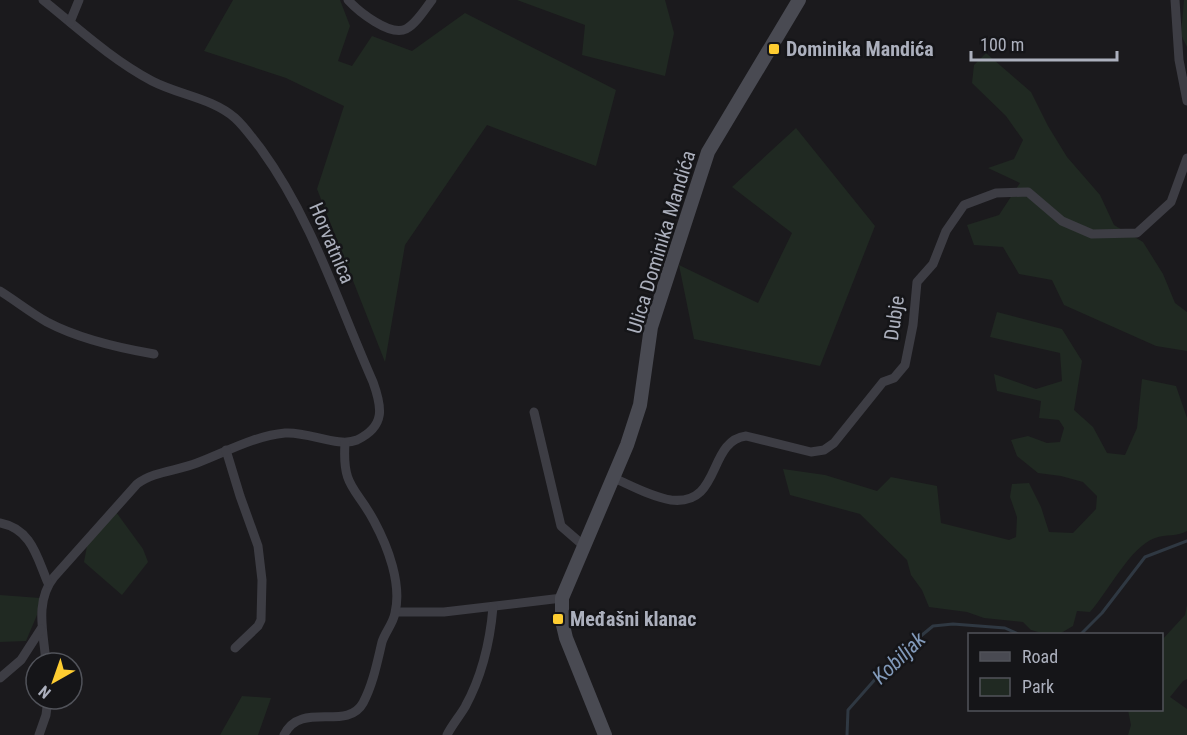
<svg xmlns="http://www.w3.org/2000/svg" width="1187" height="735" viewBox="0 0 1187 735" font-family="'Roboto Condensed',sans-serif">
  <style>
    .green { fill: #202922 }
    .lines { fill: none; stroke-linecap: round; stroke-linejoin: round }
    .stream { stroke: #2f3842; stroke-width: 3 }
    .street { stroke: #3d3d44; stroke-width: 9 }
    .secondary { stroke: #494a52; stroke-width: 14 }
    .poi-dot { fill: #fecd31; stroke: #151518; stroke-width: 2 }
    .labels { text-anchor: middle; stroke-width: 5; stroke-linejoin: round; paint-order: stroke }
    .poi-label { font-size: 20px; font-weight: bold; fill: #acb0bd; stroke: #151518; text-anchor: start }
    .street-label { font-size: 20px; fill: #acb0bd; stroke: #151518 }
    .water-label { font-size: 21px; font-style: italic; fill: #829aba; stroke: #151518 }
  </style>
  <rect width="100%" height="100%" fill="#1b1a1d"/>
  <g class="green">
    <polygon points="233,0 340,0 350,26 338,61 352,66 372,36 412,51 465,13 616,90 596,166 487,125 405,245 385,362 317,189 344,106 286,78 204,51"/>
    <polygon points="517,0 665,0 674,33 665,76 582,55 585,25"/>
    <polygon points="1184,0 1187,0 1187,47 1181,35"/>
    <polygon points="986,53 1031,92 1048,126 1067,157 1100,195 1114,225 1143,242 1163,274 1175,303 1187,312 1187,351 1156,346 1064,305 1052,280 1019,274 1003,247 974,245 967,225 999,215 1020,183 988,168 1014,159 1023,140 1006,116 972,83 974,65"/>
    <polygon points="796,128 875,226 820,366 694,339 679,265 758,303 792,233 732,187"/>
    <path d="M997,312L1062,329L1082,361L1074,410L1093,427L1107,453L1125,455L1137,428L1142,379L1176,386L1187,418V531C1177,537 1166,534 1155,538C1130,547 1108,592 1090,612L1077,611L1073,626L1061,633L1045,634L1031,630L1023,622L984,618L967,612L929,607L922,590L911,575L907,560L860,514L790,495L783,469L825,475L877,491L891,477L937,486L941,523L1009,540L1016,537L1017,517L1010,497L1012,484L1029,483L1041,507L1049,532L1073,533L1096,509L1097,496L1083,482L1061,476L1038,473L1017,456L1011,440L1028,436L1047,443L1060,442L1064,428L1059,420L1039,418L1041,401L997,391L994,374L1036,389L1062,381L1060,353L990,337Z"/>
    <polygon points="116,512 143,549 148,562 122,595 84,562 87,546"/>
    <polygon points="0,595 40,598 37,615 26,641 0,642"/>
    <polygon points="1187,605 1187,679 1183,681 1170,697 1187,709 1187,735 1128,735 1131,725 1128,710 1162,710 1162,640 1185,615"/>
    <polygon points="242,696 271,698 258,735 220,735"/>
  </g>
  <g class="lines">
    <g class="stream">
      <polyline points="1081,634 1102,613 1145,557 1187,541"/>
      <polyline points="847,735 848,710 893,659 933,626 953,624 1005,628 1018,634"/>
    </g>
    <g class="street">
      <path d="M43,0C79,29 111,59 152,81C179,95 212,98 235,118C245,127 253,139 261,149C312,219 338,303 373,382C382,407 386,426 357,440C338,448 308,431 285,433C254,436 226,452 197,463C177,471 154,471 137,484L54,577C34,602 44,634 46,663"/>
      <path d="M348,0C358,11 390,37 406,29C416,24 425,9 432,0"/>
      <polyline points="1175,0 1179,60 1187,101"/>
      <polyline points="70,22 79,0"/>
      <path d="M0,291C16,301 31,313 47,322C79,339 119,348 154,354"/>
      <polyline points="534,412 561,526 584,546"/>
      <polyline points="226,450 240,496 258,546 262,580 261,620 258,626 235,648"/>
      <path d="M614,478C632,486 652,497 671,500C722,506 707,441 746,436L811,452L824,450L834,443L883,382L894,378L905,365L913,325L917,282L933,264L946,231L964,205L996,193L1028,192L1062,221L1092,234L1137,233L1171,202L1187,158"/>
      <path d="M0,523C32,529 37,558 48,583"/>
      <polyline points="396,612 444,612 562,598"/>
      <polyline points="0,678 21,660 41,629"/>
      <polyline points="39,735 46,715 48,699"/>
      <path d="M284,735C301,700 347,732 363,703C373,684 377,663 382,642C385,632 393,624 395,613C402,584 388,547 374,521C356,487 342,488 345,443"/>
      <path d="M447,735C452,725 459,717 465,707C482,676 490,643 493,607"/>
    </g>
    <polyline class="secondary" points="605,735 566,638 562,621 562,598 627,445 640,405 651,327 708,152 799,0"/>
  </g>
  <g class="poi-dot">
    <rect x="768" y="43" width="12" height="12" rx="3"/>
    <rect x="552" y="613" width="12" height="12" rx="3"/>
  </g>
  <g class="labels">
    <g class="poi-label">
      <text x="786" y="56">Dominika Mandića</text>
      <text x="570" y="626">Međašni klanac</text>
    </g>
    <g class="street-label">
      <text transform="translate(661 242) rotate(-73)" y="7">Ulica Dominika Mandića</text>
      <text transform="translate(332 243) rotate(67)" y="7">Horvatnica</text>
      <text transform="translate(894 318) rotate(-82)" y="7">Dubje</text>
    </g>
    <g class="water-label">
      <text transform="translate(899 658) rotate(-44)" y="7">Kobiljak</text>
    </g>
  </g>
  <rect x="968" y="633" width="195" height="78" fill="#151518" stroke="#51535a" stroke-width="1.5"/>
  <rect x="980" y="652" width="30" height="9" fill="#494a52" stroke="#51535a" stroke-width="1.5"/>
  <text x="1022" y="663" font-size="18" fill="#acb0bd">Road</text>
  <rect x="980" y="678" width="30" height="18" fill="#202922" stroke="#51535a" stroke-width="1.5"/>
  <text x="1022" y="693" font-size="18" fill="#acb0bd">Park</text>
  <g transform="translate(54 681) rotate(220)"><circle r="28" fill="#151518" stroke="#51535a" stroke-width="1.5"/>
  <path d="M0-4.5L10 22L0 15L-10 22Z" fill="#fecd31"/>
  <text y="-9" font-size="16" font-weight="bold" text-anchor="middle" fill="#acb0bd">N</text>
  </g>
  <path d="M971 51v9h146v-9" fill="none" stroke="#acb0bd" stroke-width="3"/>
  <text x="980" y="51" font-size="18" fill="#acb0bd" stroke="#151518" stroke-width="4.5" paint-order="stroke">100 m</text>
</svg>
